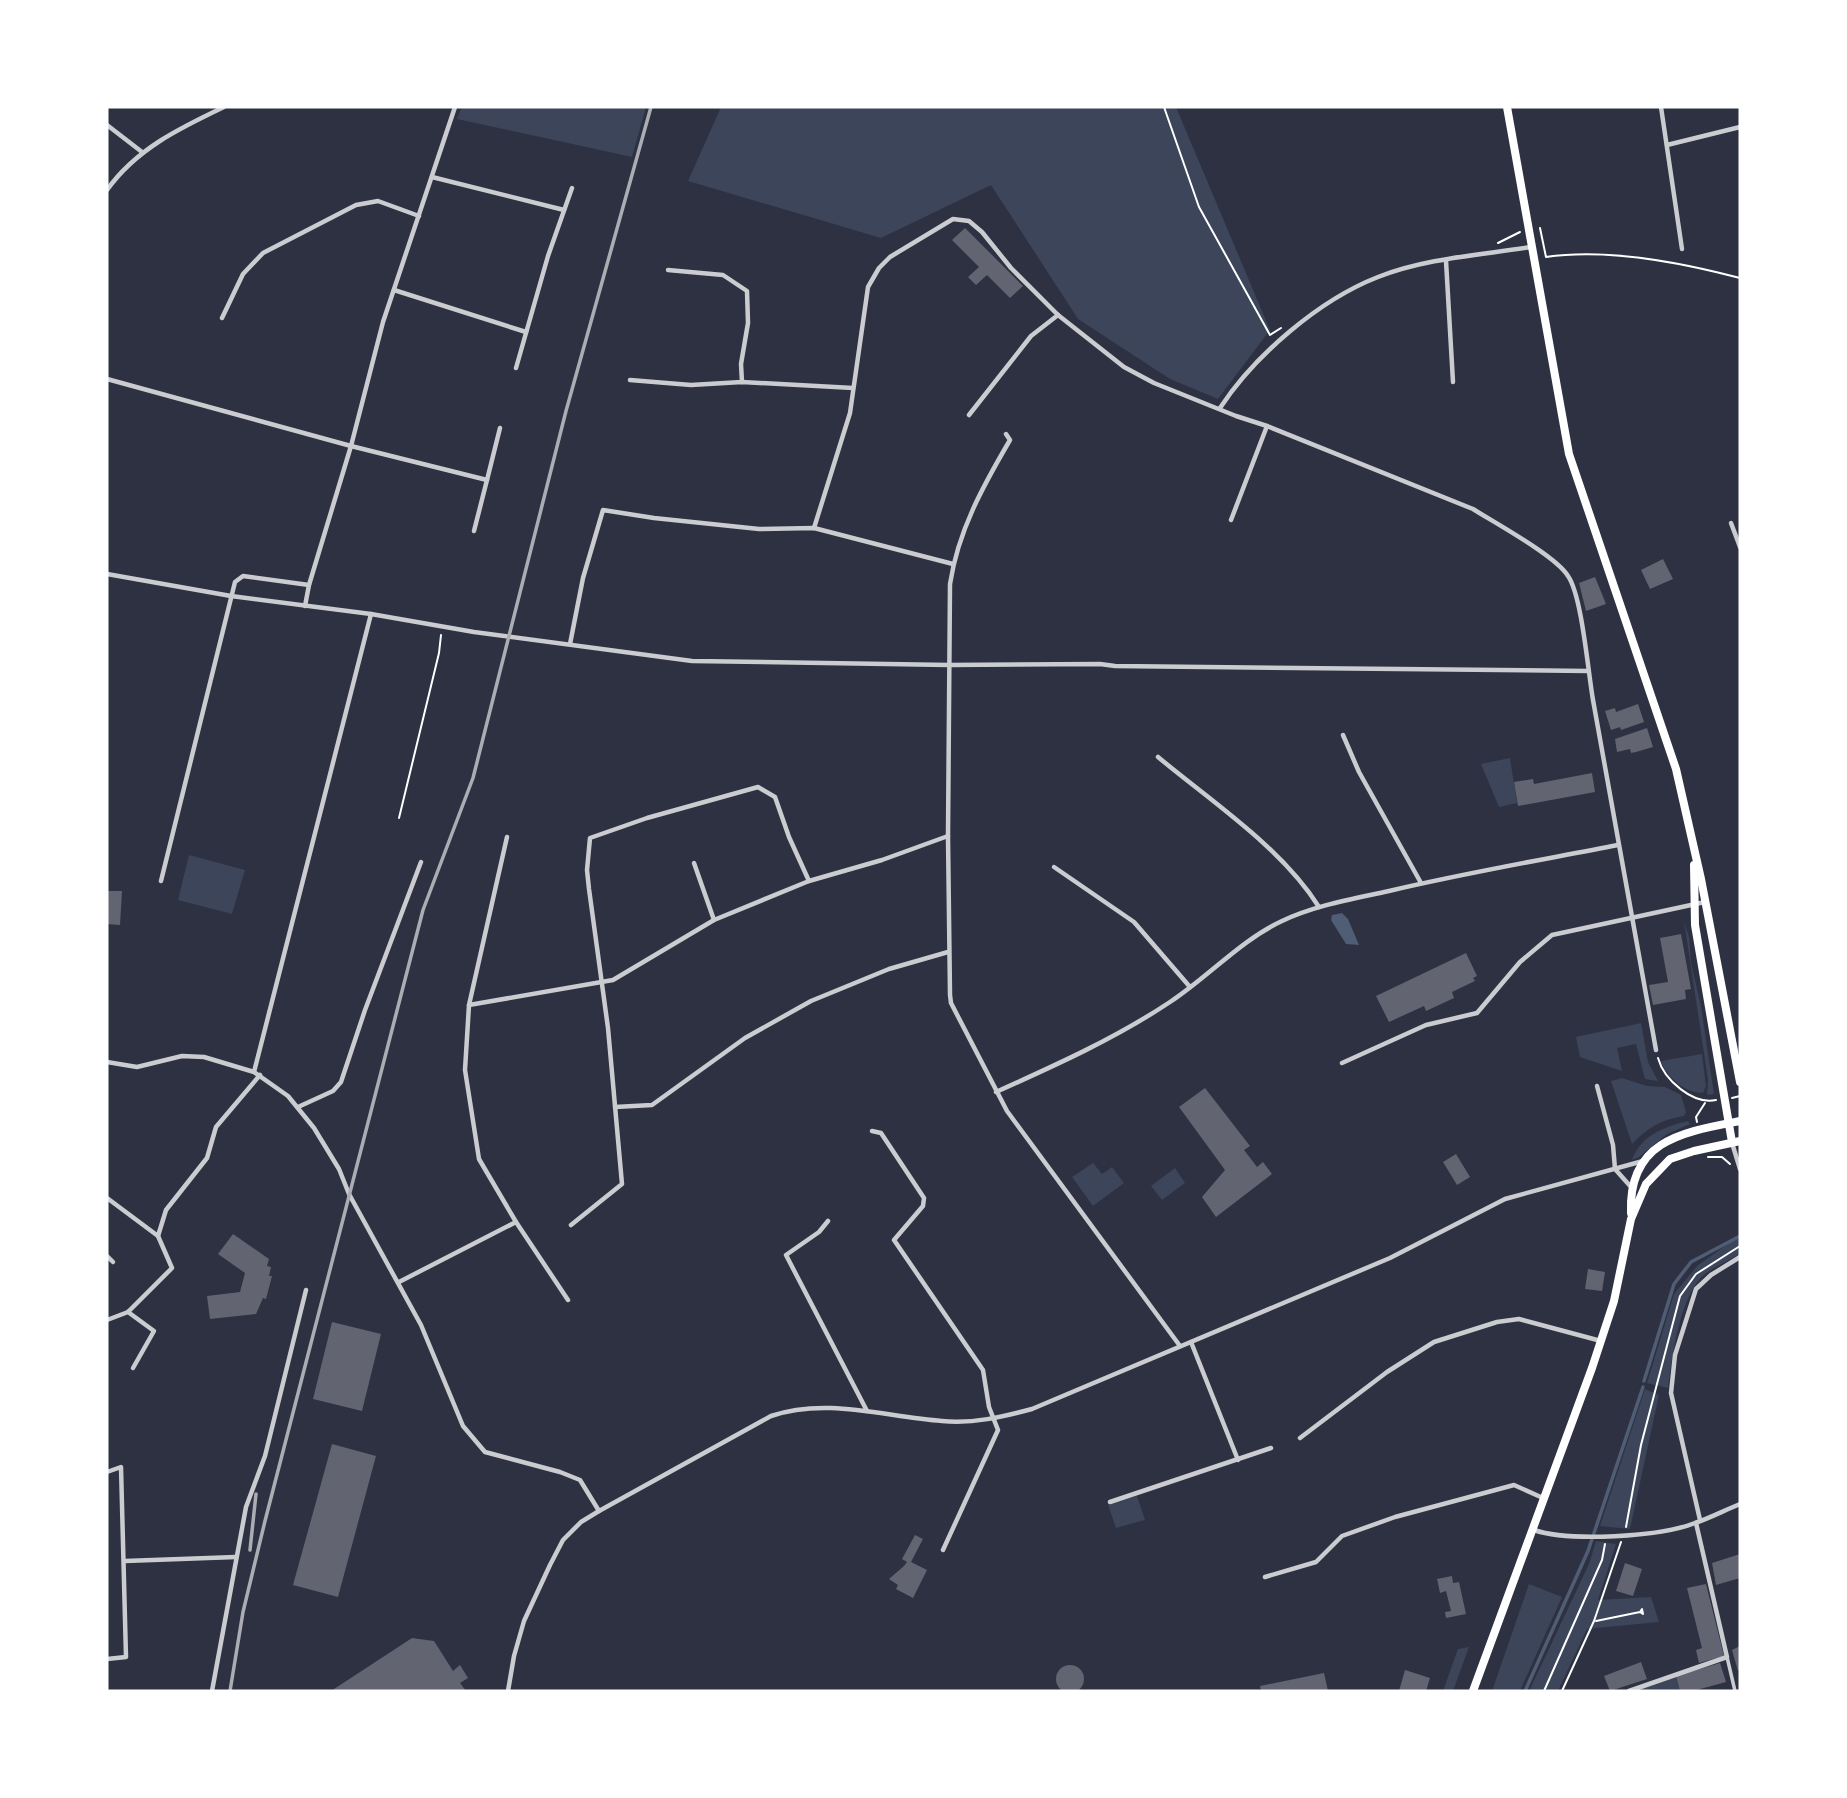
<svg xmlns="http://www.w3.org/2000/svg" width="1847" height="1798" viewBox="0 0 1847 1798" font-family="Roboto,sans-serif">
  <style>
    .green { fill: #3c4559 }
    .water { fill: #4f5d75 }
    .lines { fill: none; stroke-linecap: round; stroke-linejoin: round }
    .stream { stroke: #4f5d75; stroke-width: 3.5 }
    .building { fill: #626471 }
    .path { stroke: #fff; stroke-width: 2 }
    .pedestrian { stroke: #caccd0; stroke-width: 3.5 }
    .minor { stroke: #caccd0; stroke-width: 4.5 }
    .primary { stroke: #fff; stroke-width: 8 }
    .rail { stroke: #abadb3; stroke-width: 3.5 }
  </style>
  <rect width="100%" height="100%" fill="#2d3142"/>
  <g class="green">
    <polygon points="462,107 646,107 632,157 457,119"/>
    <polygon points="721,107 1176,107 1270,330 1218,399 1170,379 1078,319 991,185 881,238 688,181"/>
    <polygon points="1510,758 1517,803 1499,807 1481,764"/>
    <polygon points="189,855 245,870 232,914 178,900"/>
    <polygon points="1684,921 1689,937 1691,963 1701,1006 1714,1094 1707,1095 1708,1080"/>
    <polygon points="1641,1023 1648,1062 1658,1081 1645,1079 1636,1044 1617,1048 1622,1071 1580,1057 1576,1037"/>
    <path d="M1702,1054L1706,1086L1703,1093C1685,1093 1667,1078 1661,1061Z"/>
    <path d="M1622,1078L1647,1086L1665,1087L1681,1095L1686,1112L1684,1116C1662,1119 1647,1128 1632,1144L1611,1081Z"/>
    <path d="M1688,1121L1690,1124L1667,1134L1639,1157L1632,1160C1641,1135 1664,1127 1688,1121Z"/>
    <polygon points="1093,1163 1102,1174 1112,1167 1124,1183 1093,1206 1072,1177"/>
    <polygon points="1175,1168 1185,1183 1162,1200 1151,1186"/>
    <path d="M1740,1235V1254C1729,1260 1717,1266 1706,1273C1680,1293 1672,1357 1668,1388L1647,1383L1674,1294L1697,1266Z"/>
    <polygon points="1645,1389 1659,1395 1630,1529 1600,1526"/>
    <polygon points="1137,1496 1145,1520 1116,1528 1108,1505"/>
    <polygon points="1596,1541 1616,1544 1598,1600 1651,1597 1659,1622 1587,1629 1558,1691 1529,1691 1589,1564"/>
    <polygon points="1529,1584 1562,1597 1520,1691 1492,1691"/>
    <polygon points="1469,1647 1453,1691 1443,1691 1458,1649"/>
    <polygon points="1675,1674 1680,1691 1629,1691"/>
  </g>
  <polygon class="water" points="1342,913 1348,919 1359,945 1346,944 1331,920 1332,915"/>
  <g class="lines">
    <g class="stream">
      <polyline points="1644,1381 1674,1284 1691,1262 1740,1236"/>
      <polyline points="1525,1691 1588,1551 1643,1387"/>
    </g>
  </g>
  <g class="building">
    <polygon points="965,228 1023,286 1010,298 987,275 976,285 968,277 979,267 952,240"/>
    <polygon points="1663,559 1673,579 1650,589 1641,570"/>
    <polygon points="1595,577 1606,604 1586,611 1579,583"/>
    <polygon points="1638,704 1644,722 1621,730 1620,727 1611,730 1605,711 1615,708 1616,712"/>
    <polygon points="1647,728 1653,747 1636,752 1631,753 1630,749 1617,752 1615,739"/>
    <polygon points="1592,773 1595,792 1518,806 1514,782 1533,779 1534,784"/>
    <polygon points="107,891 122,891 120,925 107,924"/>
    <polygon points="1681,934 1691,989 1685,990 1686,999 1653,1005 1649,985 1668,982 1660,938"/>
    <polygon points="1466,953 1477,976 1473,978 1475,981 1452,992 1454,998 1426,1011 1424,1006 1389,1022 1376,996"/>
    <polygon points="1205,1088 1250,1146 1244,1150 1257,1167 1263,1162 1272,1174 1216,1217 1202,1197 1225,1170 1179,1107"/>
    <polygon points="1456,1154 1470,1177 1457,1185 1443,1162"/>
    <polygon points="233,1234 269,1259 267,1266 271,1267 269,1276 272,1276 266,1299 263,1298 256,1314 210,1319 207,1296 240,1292 245,1273 218,1254"/>
    <polygon points="1588,1269 1605,1272 1602,1291 1585,1289"/>
    <polygon points="332,1322 381,1334 362,1411 313,1399"/>
    <polygon points="332,1444 376,1456 338,1597 293,1585"/>
    <polygon points="915,1535 923,1539 911,1562 927,1570 913,1598 896,1589 898,1585 889,1579 904,1566 907,1562 902,1559"/>
    <polygon points="1740,1554 1740,1578 1716,1585 1712,1563"/>
    <polygon points="1625,1563 1642,1569 1633,1596 1616,1591"/>
    <polygon points="1452,1576 1453,1583 1459,1582 1466,1614 1446,1618 1445,1612 1451,1611 1446,1591 1440,1593 1437,1579"/>
    <polygon points="1706,1584 1724,1656 1699,1663 1696,1650 1702,1648 1687,1588"/>
    <polygon points="412,1638 434,1641 453,1671 460,1665 468,1678 460,1683 466,1691 331,1691"/>
    <polygon points="1740,1646 1740,1670 1738,1671 1732,1650"/>
    <polygon points="1641,1662 1647,1679 1610,1691 1604,1676"/>
    <polygon points="1720,1663 1726,1682 1693,1691 1680,1691 1676,1676"/>
    <circle cx="1070" cy="1679" r="14"/>
    <polygon points="1405,1670 1430,1678 1426,1691 1399,1691"/>
    <polygon points="1324,1673 1328,1691 1261,1691 1260,1686"/>
  </g>
  <g class="lines">
    <g class="path">
      <polyline points="1164,107 1199,207 1265,326 1270,335 1281,328"/>
      <path d="M1540,228L1546,257C1605,248 1683,263 1740,278"/>
      <polyline points="1498,243 1520,232"/>
      <polyline points="399,818 439,653 441,635"/>
      <path d="M1658,1058C1664,1080 1693,1105 1716,1100"/>
      <polyline points="1732,1098 1740,1096"/>
      <polyline points="1697,1122 1696,1117 1705,1103"/>
      <polyline points="1708,1157 1722,1157 1730,1164"/>
      <polyline points="1626,1527 1641,1445 1680,1296 1696,1274 1740,1246"/>
      <polyline points="1596,1621 1640,1612 1642,1609 1643,1614 1640,1612"/>
      <polyline points="1544,1691 1602,1560 1605,1544"/>
      <polyline points="1562,1691 1594,1621 1621,1542"/>
    </g>
    <polyline class="pedestrian" points="1727,1657 1735,1691"/>
    <g class="minor">
      <polyline points="1661,107 1682,249"/>
      <polyline points="107,125 142,152"/>
      <polyline points="1667,145 1740,127"/>
      <polyline points="432,177 564,210"/>
      <path d="M107,190C136,149 180,128 224,107"/>
      <polyline points="1446,261 1453,382"/>
      <polyline points="668,270 723,275 747,291 748,323 741,364 742,382"/>
      <polyline points="394,290 526,332"/>
      <polyline points="222,318 243,274 263,253 356,205 378,201 419,216"/>
      <polyline points="516,368 548,256 572,188"/>
      <polyline points="107,379 351,446 487,480 474,531"/>
      <polyline points="630,380 691,385 742,382 853,388"/>
      <path d="M1220,408C1255,355 1319,300 1378,277C1426,258 1481,255 1531,247"/>
      <polyline points="969,415 1031,336 1058,315"/>
      <path d="M1006,434L1010,440C983,486 958,531 950,584L948,836L950,995L951,1003L1007,1111L1180,1346"/>
      <polyline points="487,480 500,428"/>
      <polyline points="1231,520 1267,426"/>
      <polyline points="1731,523 1740,547"/>
      <path d="M814,528L850,413L868,287L879,268L890,257L953,219L969,221L982,232L1011,268L1058,315L1124,367L1154,383L1236,416L1267,426L1473,509C1495,523 1556,556 1568,576C1582,596 1588,672 1593,700C1613,817 1636,933 1656,1050"/>
      <polyline points="107,574 231,596 371,614 474,632 692,661 949,665 1100,664 1115,666 1588,671"/>
      <polyline points="305,606 309,585 351,446 383,322 455,107"/>
      <polyline points="570,644 583,578 603,510 654,518 759,529 814,528 953,564"/>
      <polyline points="1343,735 1359,772 1421,883"/>
      <path d="M1158,757C1212,802 1281,847 1319,907"/>
      <polyline points="694,863 714,920"/>
      <polyline points="1054,867 1134,922 1190,987"/>
      <polyline points="161,881 235,582 243,576 309,585"/>
      <polyline points="469,1005 613,980 714,920 809,881 882,860 948,836"/>
      <polyline points="107,1062 137,1067 182,1056 204,1057 254,1072 288,1096 314,1128 339,1169 349,1194 421,1325 463,1426 485,1452 560,1472 580,1480 599,1511"/>
      <polyline points="1342,1063 1426,1025 1477,1013 1520,962 1552,935 1705,902"/>
      <polyline points="254,1072 371,614"/>
      <polyline points="1597,1086 1613,1145 1615,1169 1631,1187"/>
      <path d="M996,1092C1056,1065 1116,1038 1170,1002C1208,977 1241,940 1282,921C1316,905 1353,899 1389,891C1465,873 1541,860 1618,845"/>
      <polyline points="298,1107 333,1091 341,1082 365,1010 421,862"/>
      <polyline points="615,1107 652,1105 745,1038 811,1001 889,969 948,952"/>
      <polyline points="872,1131 881,1133 924,1198 923,1206 894,1240 983,1370 989,1407 998,1430 943,1550"/>
      <polyline points="1732,1143 1740,1169"/>
      <polyline points="107,1198 158,1236 166,1210 207,1158 216,1127 260,1075"/>
      <polyline points="828,1221 819,1232 786,1255 867,1411"/>
      <polyline points="516,1222 568,1300"/>
      <polyline points="571,1225 622,1184 608,1028 589,889 587,870 590,838 647,818 758,787 775,797 789,837 809,881"/>
      <polyline points="107,1256 113,1262"/>
      <polyline points="399,1282 516,1222 479,1159 465,1070 469,1005 507,837"/>
      <polyline points="128,1312 154,1331 133,1368"/>
      <polyline points="107,1320 128,1312 172,1268 158,1236"/>
      <polyline points="1191,1342 1238,1460"/>
      <polyline points="1300,1438 1387,1372 1434,1342 1497,1322 1519,1319 1601,1341"/>
      <polyline points="107,1472 121,1467 126,1657 107,1659"/>
      <polyline points="1110,1502 1271,1448"/>
      <polyline points="1700,1520 1671,1393 1675,1355 1696,1289 1711,1275 1740,1257"/>
      <path d="M1534,1530C1569,1542 1660,1537 1695,1523C1710,1518 1725,1510 1740,1504"/>
      <polyline points="125,1561 236,1557"/>
      <polyline points="1265,1577 1316,1562 1342,1536 1395,1517 1514,1485 1543,1498"/>
      <polyline points="212,1691 246,1507 265,1456 306,1290"/>
      <path d="M508,1691L514,1656L524,1621L550,1565L563,1540L581,1522L599,1511L771,1416C827,1397 885,1417 942,1421C973,1424 1002,1417 1032,1409L1390,1258L1505,1199L1643,1161"/>
      <polyline points="1629,1691 1727,1657 1696,1523"/>
    </g>
    <g class="primary">
      <polyline points="1507,107 1569,454 1676,769 1701,879 1740,1082"/>
      <polyline points="1694,865 1695,925 1732,1142"/>
      <path d="M1631,1213C1628,1140 1683,1132 1740,1121"/>
      <polyline points="1473,1691 1592,1368 1614,1301 1631,1219 1646,1184 1670,1159 1694,1151 1740,1141"/>
    </g>
    <g class="rail">
      <polyline points="250,1550 256,1494"/>
      <polyline points="230,1691 243,1612 265,1521 423,910 473,778 566,411 651,107"/>
    </g>
  </g>
  <rect width="1847" height="1798" fill="none" stroke="#ffffff" stroke-width="217"/>
</svg>
